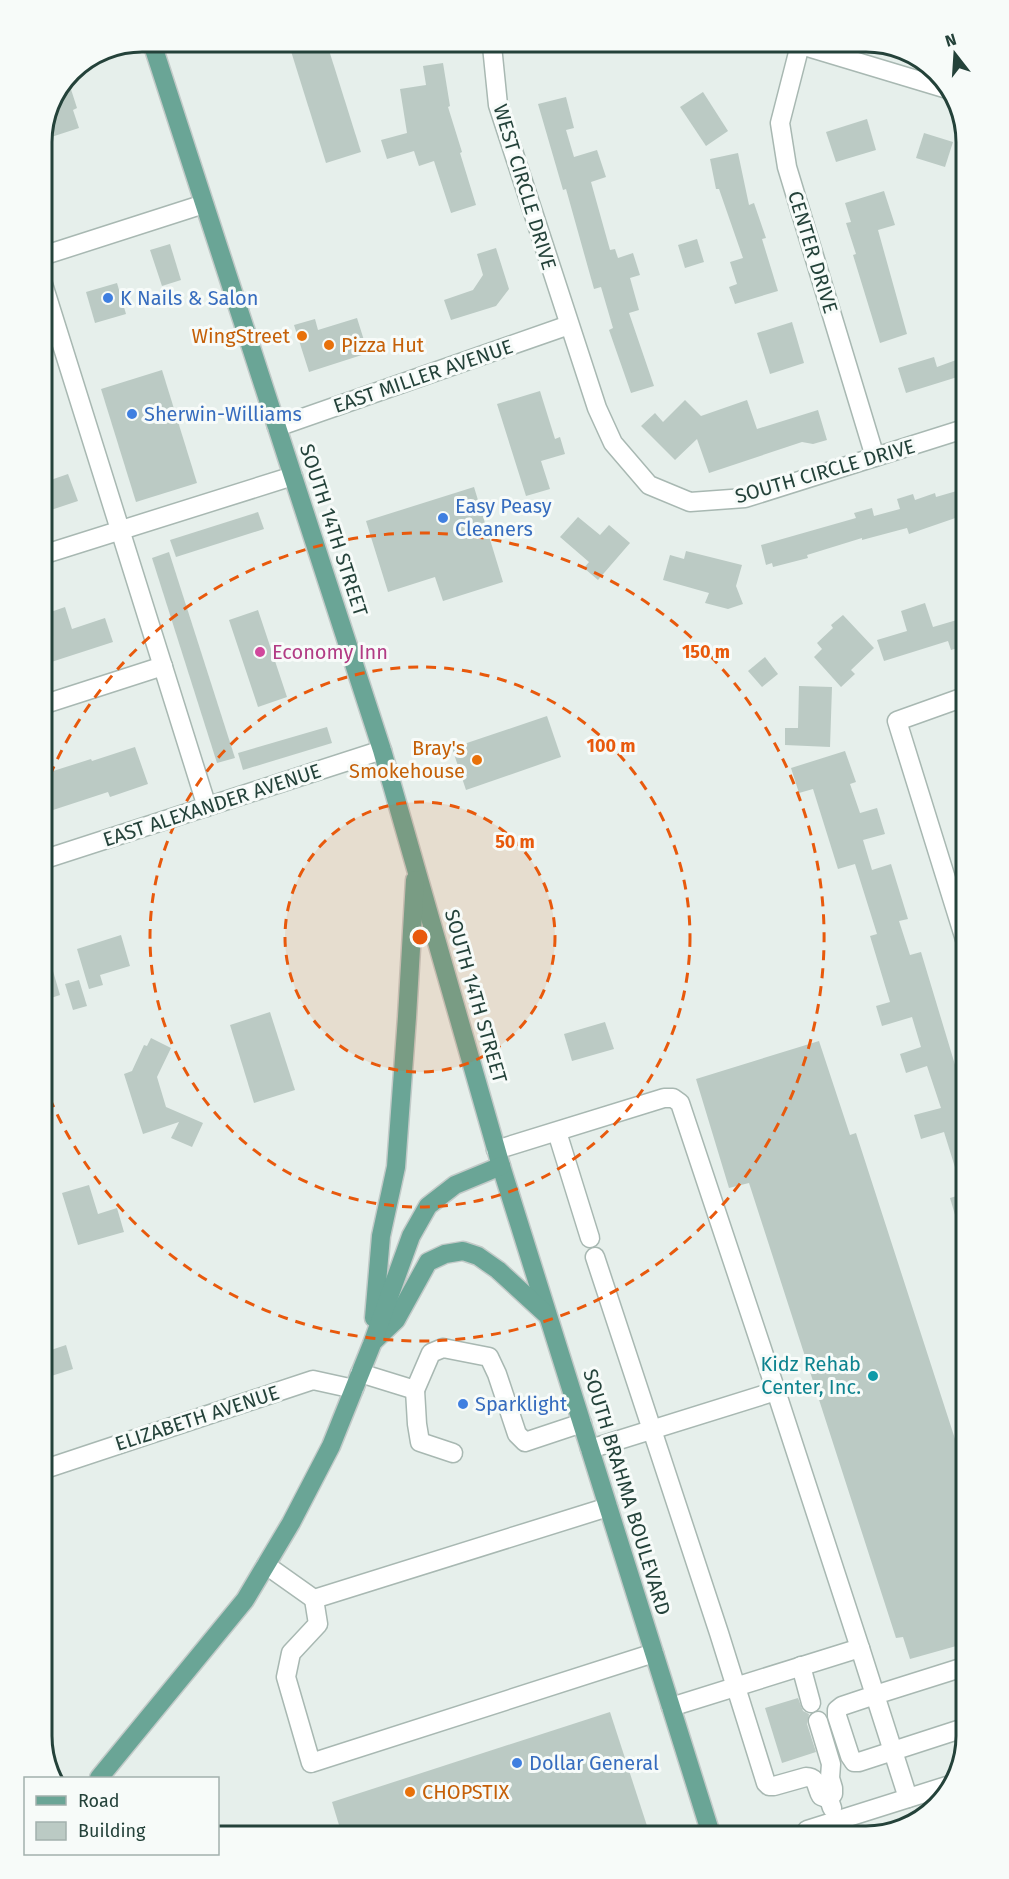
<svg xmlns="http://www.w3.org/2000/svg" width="1009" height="1879" viewBox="0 0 1009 1879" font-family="'Fira Sans',sans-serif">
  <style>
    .building { fill: #bbcac4 }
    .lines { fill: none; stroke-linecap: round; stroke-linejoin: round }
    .minor-casing { stroke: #a8b8b2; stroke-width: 21 }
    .major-casing { stroke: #c2cac8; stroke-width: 21 }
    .minor { stroke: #fff; stroke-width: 18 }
    .major { stroke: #6aa596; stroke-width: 18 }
    .ring { fill: none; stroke: #e8590c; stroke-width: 3; stroke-dasharray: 10 8 }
    .shop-dot { fill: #3f7fe0; stroke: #f7fbf9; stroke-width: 2 }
    .food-dot { fill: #e8710a; stroke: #f7fbf9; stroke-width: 2 }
    .hotel-dot { fill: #d1479c; stroke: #f7fbf9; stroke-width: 2 }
    .culture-dot { fill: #0f9aa8; stroke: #f7fbf9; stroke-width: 2 }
    .labels { text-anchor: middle; stroke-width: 6; stroke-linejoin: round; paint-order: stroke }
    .street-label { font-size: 20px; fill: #24423a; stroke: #f7fbf9 }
    .shop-label { font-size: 20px; fill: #366cbe; stroke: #f7fbf9; text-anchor: start }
    .food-label { font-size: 20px; fill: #c56008; stroke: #f7fbf9; text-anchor: end }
    .hotel-label { font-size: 20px; fill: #b23c85; stroke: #f7fbf9; text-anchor: start }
    .culture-label { font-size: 20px; fill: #0d838f; stroke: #f7fbf9; text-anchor: end }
    .rim { fill: none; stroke: #24423a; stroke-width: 3 }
    .centre { fill: #e8590c; stroke: #f7fbf9; stroke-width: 3 }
    .ring-label { font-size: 18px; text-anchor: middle; font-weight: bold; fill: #e8590c; stroke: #f7fbf9; stroke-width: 6; stroke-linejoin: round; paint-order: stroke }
  </style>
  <rect width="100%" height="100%" fill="#e6efeb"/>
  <g class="building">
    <polygon points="328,47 361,152 326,163 290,48"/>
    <polygon points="443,63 450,106 448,107 462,152 460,153 476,205 451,213 434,161 419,166 414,151 387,159 381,140 407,133 400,89 426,85 423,66"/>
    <polygon points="68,80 77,108 73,110 79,128 42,140"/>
    <polygon points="703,92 728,131 706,146 680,107"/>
    <polygon points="566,97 574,128 566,130 574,157 597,150 606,177 591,182 610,250 615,249 618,258 633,253 640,275 630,278 639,310 629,313 654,386 631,393 609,330 613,328 601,287 594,289 566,189 563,190 538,104"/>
    <polygon points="867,119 876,150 836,162 826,132"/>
    <polygon points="924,133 953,142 945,167 916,158"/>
    <polygon points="738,153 749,205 754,203 766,238 762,239 778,291 735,304 729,287 737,284 730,262 743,258 719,189 716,189 710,159"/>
    <polygon points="884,191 895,225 878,230 907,334 880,343 853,255 856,254 846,223 851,222 845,203"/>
    <polygon points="697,239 704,262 685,268 678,245"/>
    <polygon points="170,244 181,280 162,286 150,250"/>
    <polygon points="496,248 509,289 496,306 451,320 444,300 473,290 483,275 477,254"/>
    <polygon points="117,283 126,314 95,323 86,292"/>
    <polygon points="357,318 368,353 309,372 294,325 315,319 318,330"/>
    <polygon points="792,322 804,363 770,374 757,333"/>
    <polygon points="967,356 967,374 906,393 898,368 934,357 937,367"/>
    <polygon points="162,370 197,483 136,502 101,389"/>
    <polygon points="540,391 555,439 560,437 565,454 541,461 550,489 526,496 497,404"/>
    <polygon points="685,400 701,416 747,400 757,429 818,410 827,440 813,444 802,442 709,473 697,439 675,460 641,426 655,413 663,422"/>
    <polygon points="68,474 78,501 42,513 42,483"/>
    <polygon points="474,487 503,582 443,601 435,577 388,592 366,521"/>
    <polygon points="967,488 967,514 909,534 907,528 862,540 862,538 807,555 808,558 773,567 772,563 766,565 761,545 856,518 854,513 872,508 874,516 900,509 897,499 913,494 915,500 935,493 936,497"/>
    <polygon points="258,512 264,529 176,557 170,540"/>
    <polygon points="578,517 600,535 609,525 630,543 598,580 584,568 589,562 560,537"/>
    <polygon points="686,551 742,565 736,586 743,604 728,609 705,603 709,593 663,580 670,555 684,559"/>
    <polygon points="169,552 235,758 217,763 152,558"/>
    <polygon points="925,603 933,627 967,617 967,645 951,650 948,641 884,661 877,640 907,631 901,611"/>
    <polygon points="65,607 72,629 105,618 113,642 42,665 42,615"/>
    <polygon points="258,610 287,697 258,707 229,620"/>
    <polygon points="843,615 874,648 851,670 855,674 841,687 814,657 822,649 817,643 833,628 831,625"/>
    <polygon points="765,657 778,674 762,687 748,671"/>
    <polygon points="799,686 832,687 830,747 785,745 785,728 798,728"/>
    <polygon points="547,716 561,757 466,790 452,748"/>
    <polygon points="327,727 332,743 243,770 238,753"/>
    <polygon points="135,747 148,784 110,797 108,792 50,811 42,785 53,781 50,772 91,759 92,761"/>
    <polygon points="845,751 856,782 850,784 860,813 877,808 885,834 863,840 872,870 891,864 908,919 899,921 910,955 921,952 962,1088 960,1089 967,1112 967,1193 963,1193 944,1132 921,1139 914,1115 941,1108 927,1066 906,1073 900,1054 921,1047 912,1017 882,1026 876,1006 890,1002 870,936 877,934 855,864 838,869 813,789 799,793 791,768"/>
    <polygon points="121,935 130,966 100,975 103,985 89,989 77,949"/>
    <polygon points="46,947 60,995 42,1001 42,948"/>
    <polygon points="79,980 87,1006 73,1010 65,984"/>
    <polygon points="270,1012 295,1090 254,1103 230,1025"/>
    <polygon points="605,1022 614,1049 572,1061 564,1034"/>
    <polygon points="151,1038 171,1048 157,1077 166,1107 203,1123 192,1147 171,1138 179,1122 143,1134 124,1074 132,1071 144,1045 147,1046"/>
    <polygon points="819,1041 850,1135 856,1133 967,1476 967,1643 910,1659 903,1637 896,1638 749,1183 729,1188 696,1079"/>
    <polygon points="89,1185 98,1214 117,1208 124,1232 78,1245 62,1193"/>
    <polygon points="967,1193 967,1242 963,1242 950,1198"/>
    <polygon points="66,1345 73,1369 42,1379 42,1353"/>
    <polygon points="798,1698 803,1711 809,1714 807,1724 816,1752 782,1763 765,1708"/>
    <polygon points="610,1712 649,1832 342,1835 332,1802"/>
  </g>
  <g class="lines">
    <g class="minor-casing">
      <g id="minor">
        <polyline points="794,43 947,89"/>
        <polyline points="800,45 780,123 787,167 875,457"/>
        <polyline points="492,46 498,105 597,408 613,443 649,485 690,502 745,498 967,428"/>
        <polyline points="42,256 204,204"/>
        <polyline points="42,281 207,807"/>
        <polyline points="277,427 569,325"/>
        <polyline points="42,555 293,476"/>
        <polyline points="42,705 163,666"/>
        <polyline points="42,860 382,750"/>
        <polyline points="967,946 897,721 967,696"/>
        <polyline points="557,1132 590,1238"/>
        <polyline points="496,1150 664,1098 673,1098 680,1103 776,1391"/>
        <path d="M595,1257L719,1633L766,1783L769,1786H774L806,1777C818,1777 816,1788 821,1796L829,1799"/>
        <polyline points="360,1373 415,1390 431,1353 443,1348 489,1357 497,1374 517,1434 525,1442 582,1423"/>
        <polyline points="415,1390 417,1424 420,1442 453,1453"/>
        <polyline points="590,1449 776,1391 860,1648"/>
        <polyline points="42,1470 313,1380 354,1389"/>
        <polyline points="266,1565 314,1599 608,1507"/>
        <polyline points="314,1599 318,1624 291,1653 286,1677 311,1763 654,1653"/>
        <polyline points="801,1666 811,1703"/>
        <polyline points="671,1707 860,1648 875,1695 842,1706 837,1710 837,1716 850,1756 854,1762 859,1762 967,1727"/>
        <polyline points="818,1721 831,1764 830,1778 833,1788 833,1794 829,1799 832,1808"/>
        <polyline points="908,1798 875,1695 967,1666"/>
        <polyline points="807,1830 953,1784"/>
      </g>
    </g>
    <g class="major-casing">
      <g id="major">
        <polyline points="154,49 382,750 501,1166 710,1831"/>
        <polyline points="374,1318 381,1236 396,1167 407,1017 415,880"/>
        <polyline points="375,1340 396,1320 428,1262 445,1254 463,1251 478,1256 498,1270 547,1315"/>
        <polyline points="99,1778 245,1600 291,1523 331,1446 372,1344 411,1236 428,1206 455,1185 501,1166"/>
      </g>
    </g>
    <use href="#minor" class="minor"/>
    <use href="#major" class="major"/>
  </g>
  <circle cx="420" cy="937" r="135" fill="#e8590c" fill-opacity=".12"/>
  <g class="ring">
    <circle cx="420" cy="937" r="135"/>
    <circle cx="420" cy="937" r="270"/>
    <path d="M43 792A404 404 0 1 1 43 1082"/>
  </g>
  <g class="shop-dot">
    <circle cx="108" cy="298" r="6"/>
    <circle cx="132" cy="414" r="6"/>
    <circle cx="443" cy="518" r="6"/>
    <circle cx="463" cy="1404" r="6"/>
    <circle cx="517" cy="1763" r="6"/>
  </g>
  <g class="food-dot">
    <circle cx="302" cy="336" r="6"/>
    <circle cx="329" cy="345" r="6"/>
    <circle cx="477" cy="760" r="6"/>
    <circle cx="410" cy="1792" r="6"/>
  </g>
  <circle class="hotel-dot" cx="260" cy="652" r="6"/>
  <circle class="culture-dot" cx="873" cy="1376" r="6"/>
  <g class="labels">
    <g class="street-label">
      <text transform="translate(525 187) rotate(73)" y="7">WEST CIRCLE DRIVE</text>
      <text transform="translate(813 252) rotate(73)" y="7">CENTER DRIVE</text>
      <text transform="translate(423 376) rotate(-19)" y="7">EAST MILLER AVENUE</text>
      <text transform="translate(825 471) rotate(-16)" y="7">SOUTH CIRCLE DRIVE</text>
      <text transform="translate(334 530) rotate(72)" y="7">SOUTH 14TH STREET</text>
      <text transform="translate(212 805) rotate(-18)" y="7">EAST ALEXANDER AVENUE</text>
      <text transform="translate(476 996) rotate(74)" y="7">SOUTH 14TH STREET</text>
      <text transform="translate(197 1418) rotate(-18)" y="7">ELIZABETH AVENUE</text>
      <text transform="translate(627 1492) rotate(73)" y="7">SOUTH BRAHMA BOULEVARD</text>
    </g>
    <g class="shop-label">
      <text x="120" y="305">K Nails &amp; Salon</text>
      <text x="144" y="421">Sherwin-Williams</text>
      <text x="455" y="513">Easy Peasy<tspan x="455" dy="23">Cleaners</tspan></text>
      <text x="475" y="1411">Sparklight</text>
      <text x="529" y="1770">Dollar General</text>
    </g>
    <g class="food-label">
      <text x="290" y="343">WingStreet</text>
      <text x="341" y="352" text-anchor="start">Pizza Hut</text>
      <text x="465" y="755">Bray's<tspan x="465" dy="23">Smokehouse</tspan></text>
      <text x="422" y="1799" text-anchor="start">CHOPSTIX</text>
    </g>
    <g class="hotel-label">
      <text x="272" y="659">Economy Inn</text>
    </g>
    <g class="culture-label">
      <text x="861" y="1371">Kidz Rehab<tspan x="861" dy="23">Center, Inc.</tspan></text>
    </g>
  </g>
  <path d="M0 0H1009V1879H0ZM142 52H866A90 90 0 0 1 956 142V1736A90 90 0 0 1 866 1826H142A90 90 0 0 1 52 1736V142A90 90 0 0 1 142 52Z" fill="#f7fbf9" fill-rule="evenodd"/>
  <path class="rim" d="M142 52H866A90 90 0 0 1 956 142V1736A90 90 0 0 1 866 1826H142A90 90 0 0 1 52 1736V142A90 90 0 0 1 142 52Z"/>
  <circle cx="420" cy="937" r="9" class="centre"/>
  <g class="ring-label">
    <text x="706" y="658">150 m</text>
    <text x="611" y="752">100 m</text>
    <text x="515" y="848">50 m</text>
  </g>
  <rect x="24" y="1777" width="195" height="78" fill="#f7fbf9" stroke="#a3b1ad" stroke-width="1.5"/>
  <rect x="36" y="1796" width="30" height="9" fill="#6aa596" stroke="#a3b1ad" stroke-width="1.5"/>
  <text x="78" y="1807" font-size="18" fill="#24423a">Road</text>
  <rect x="36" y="1822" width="30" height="18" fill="#bbcac4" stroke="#a3b1ad" stroke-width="1.5"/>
  <text x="78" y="1837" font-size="18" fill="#24423a">Building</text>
  <g transform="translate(955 54) rotate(343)" stroke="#f7fbf9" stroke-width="4.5" paint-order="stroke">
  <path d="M0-4.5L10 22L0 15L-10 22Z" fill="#24423a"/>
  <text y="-9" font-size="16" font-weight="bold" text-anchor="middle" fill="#24423a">N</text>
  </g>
</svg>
